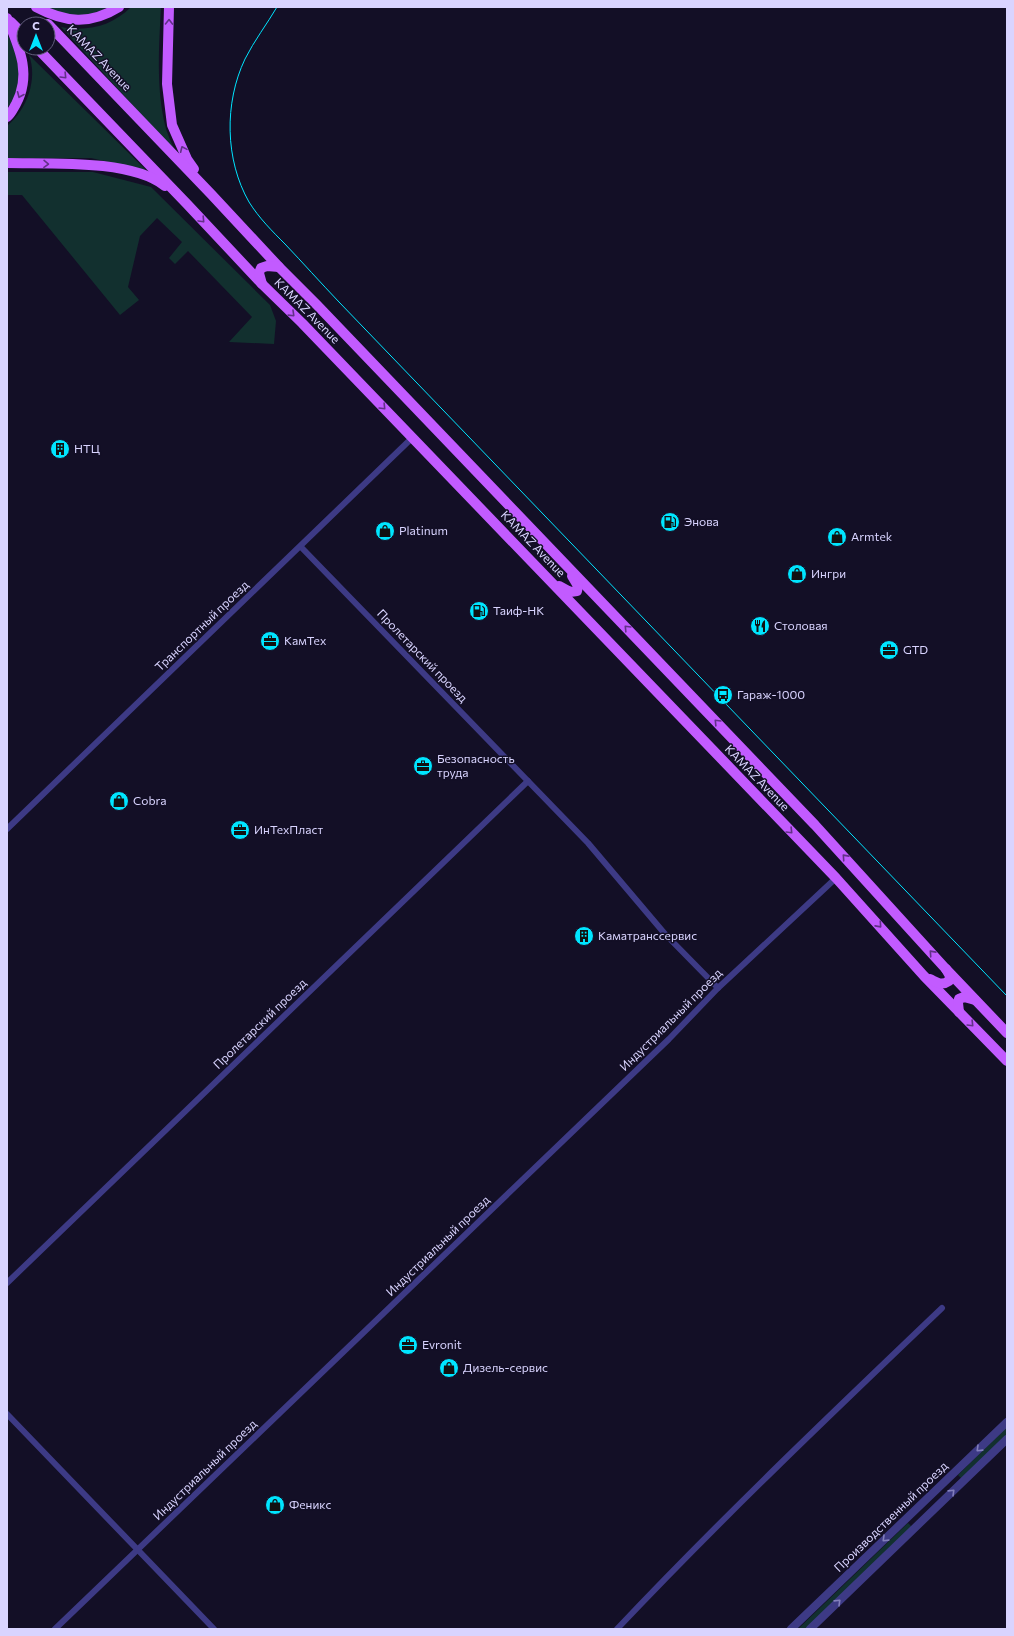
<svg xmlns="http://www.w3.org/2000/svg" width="1014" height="1636" viewBox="0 0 1014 1636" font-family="Commissioner,sans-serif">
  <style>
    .green { fill: #12302f }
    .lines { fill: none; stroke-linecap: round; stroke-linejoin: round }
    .minor { stroke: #3d3a85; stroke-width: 6 }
    .tertiary { stroke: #3d3a85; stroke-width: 8 }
    .primary { stroke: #c25bff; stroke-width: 10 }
    .tram { stroke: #00e5ff; stroke-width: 1 }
    .oneway { stroke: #623188 }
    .oneway2 { stroke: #837fbc }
    .labels { text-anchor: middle; stroke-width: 3; stroke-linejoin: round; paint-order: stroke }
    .street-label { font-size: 12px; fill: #d9d4ff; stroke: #130f26 }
    .poi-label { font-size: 12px; fill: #d9d4ff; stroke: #130f26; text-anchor: start }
  </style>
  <rect width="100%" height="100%" fill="#130f26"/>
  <g class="green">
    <path d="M47,7H107C91,18 63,17 47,7Z"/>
    <path d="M131,7H161C159,45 156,87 165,125C167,134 172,143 175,151L61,27C88,32 112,26 131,7Z"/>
    <path d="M7,34C17,52 24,78 15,98C13,102 9,105 7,108Z"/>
    <path d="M29,55L147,171L91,158H7V126C27,110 38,79 29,55Z"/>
    <polygon points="7,172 93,172 151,187 270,305 276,321 274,344 229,342 252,317 188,251 175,264 169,258 182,242 157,218 140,236 128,287 139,300 120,315 22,195 7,195"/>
    <polygon points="1007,1427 1007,1435 962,1479 958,1475"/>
    <polygon points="908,1523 912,1527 806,1629 798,1629"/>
  </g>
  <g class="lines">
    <g class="minor">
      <polyline points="301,547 588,843 665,934 718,988"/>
      <polyline points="7,829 412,438"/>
      <polyline points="7,1283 528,781"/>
      <polyline points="7,1414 214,1629"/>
      <polyline points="55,1629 669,1039 718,988 836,878"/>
      <path d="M617,1629C722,1518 832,1413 942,1308"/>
    </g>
    <g class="tertiary">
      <polyline points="791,1629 1007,1422"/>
      <polyline points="810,1629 1007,1439"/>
    </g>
    <g class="primary">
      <path d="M36,7C66,23 90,25 119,7"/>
      <polyline points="169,7 167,84 172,125 187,159 194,169"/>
      <polyline points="11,22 24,35"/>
      <polyline points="48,24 211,194 279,267 317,305 815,825 945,968 1007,1033"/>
      <polyline points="37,48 187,204 262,284 302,323 836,878 924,976 1007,1061"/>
      <path d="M7,117C11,114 13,109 16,104C32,74 19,47 7,18"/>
      <path d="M7,163C49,164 131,159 165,186"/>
      <polyline points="262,284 259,273 261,268 267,266 279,267"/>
      <polyline points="559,586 570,592 577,591 578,586 572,576"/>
      <path d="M930,979C937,983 942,986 949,981L950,976L946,969"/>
      <polyline points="959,1012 958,1003 959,999 964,997 975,1000"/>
    </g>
    <path class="tram" d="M277,7C267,24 254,41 245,59C224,103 225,160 249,202C259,218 272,231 285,244C303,263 320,282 339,302L1007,996"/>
  </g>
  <defs><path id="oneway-chevron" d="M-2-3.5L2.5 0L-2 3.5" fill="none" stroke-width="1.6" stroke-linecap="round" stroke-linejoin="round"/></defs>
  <g class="oneway">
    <use href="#oneway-chevron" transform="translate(169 22) rotate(-89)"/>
    <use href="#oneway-chevron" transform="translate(64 76) rotate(46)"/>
    <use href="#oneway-chevron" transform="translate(20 95) rotate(113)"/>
    <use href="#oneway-chevron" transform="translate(183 149) rotate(-114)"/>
    <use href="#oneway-chevron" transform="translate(46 164) rotate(1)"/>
    <use href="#oneway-chevron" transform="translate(202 220) rotate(47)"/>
    <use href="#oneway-chevron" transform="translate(292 314) rotate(44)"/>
    <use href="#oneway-chevron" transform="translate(383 407) rotate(46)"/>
    <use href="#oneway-chevron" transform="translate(627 628) rotate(-134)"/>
    <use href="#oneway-chevron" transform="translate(717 722) rotate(-134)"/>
    <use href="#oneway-chevron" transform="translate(790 831) rotate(46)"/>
    <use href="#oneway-chevron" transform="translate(845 857) rotate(-132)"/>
    <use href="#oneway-chevron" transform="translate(879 925) rotate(48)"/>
    <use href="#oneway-chevron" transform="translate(932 953) rotate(-132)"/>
    <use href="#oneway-chevron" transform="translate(971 1024) rotate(46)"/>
  </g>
  <g class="oneway2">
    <use href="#oneway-chevron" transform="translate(979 1449) rotate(136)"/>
    <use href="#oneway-chevron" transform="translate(952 1492) rotate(-44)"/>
    <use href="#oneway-chevron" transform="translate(885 1539) rotate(136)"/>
    <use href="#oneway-chevron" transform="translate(838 1602) rotate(-44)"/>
  </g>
  <defs>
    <g id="building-disc" transform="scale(1)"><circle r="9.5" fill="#00e5ff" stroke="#130f26"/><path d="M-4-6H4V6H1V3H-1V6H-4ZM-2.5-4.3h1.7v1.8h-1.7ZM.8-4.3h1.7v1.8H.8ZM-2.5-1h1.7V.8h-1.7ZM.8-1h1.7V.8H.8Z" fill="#111"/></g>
    <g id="fuel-disc" transform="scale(1)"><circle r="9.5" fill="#00e5ff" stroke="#130f26"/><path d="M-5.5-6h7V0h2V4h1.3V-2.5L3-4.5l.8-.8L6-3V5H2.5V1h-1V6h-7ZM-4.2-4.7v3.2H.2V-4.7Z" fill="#111"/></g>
    <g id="shop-disc" transform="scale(1)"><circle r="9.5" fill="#00e5ff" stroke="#130f26"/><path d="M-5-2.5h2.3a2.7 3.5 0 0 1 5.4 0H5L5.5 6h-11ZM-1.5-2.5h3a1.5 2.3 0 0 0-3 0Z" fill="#111"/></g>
    <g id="restaurant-disc" transform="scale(1)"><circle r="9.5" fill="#00e5ff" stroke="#130f26"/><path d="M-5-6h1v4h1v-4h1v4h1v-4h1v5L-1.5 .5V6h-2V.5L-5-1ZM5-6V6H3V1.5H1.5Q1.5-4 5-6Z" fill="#111"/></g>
    <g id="office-disc" transform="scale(1)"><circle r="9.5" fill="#00e5ff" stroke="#130f26"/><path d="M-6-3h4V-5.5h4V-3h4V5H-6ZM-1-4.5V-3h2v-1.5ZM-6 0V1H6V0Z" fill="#111"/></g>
    <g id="bus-disc" transform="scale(1)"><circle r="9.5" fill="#00e5ff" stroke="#130f26"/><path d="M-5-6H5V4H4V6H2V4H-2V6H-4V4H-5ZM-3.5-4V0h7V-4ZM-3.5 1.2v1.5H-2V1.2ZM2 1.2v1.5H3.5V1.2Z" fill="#111"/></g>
  </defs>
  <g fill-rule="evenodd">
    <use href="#building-disc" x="60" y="449"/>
    <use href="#fuel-disc" x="670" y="522"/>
    <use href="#shop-disc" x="385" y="531"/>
    <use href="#shop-disc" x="837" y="537"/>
    <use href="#shop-disc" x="797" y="574"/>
    <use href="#fuel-disc" x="479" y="611"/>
    <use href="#restaurant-disc" x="760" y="626"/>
    <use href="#office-disc" x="270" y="641"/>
    <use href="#office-disc" x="889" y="650"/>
    <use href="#bus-disc" x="723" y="695"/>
    <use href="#office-disc" x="423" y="766"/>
    <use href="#shop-disc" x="119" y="801"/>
    <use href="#office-disc" x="240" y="830"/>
    <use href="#building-disc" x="584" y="936"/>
    <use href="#office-disc" x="408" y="1345"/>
    <use href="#shop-disc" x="449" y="1368"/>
    <use href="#shop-disc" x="275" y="1505"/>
  </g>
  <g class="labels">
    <g class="street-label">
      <text transform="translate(99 58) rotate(46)" y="4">KAMAZ Avenue</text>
      <text transform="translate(307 311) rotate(45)" y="4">KAMAZ Avenue</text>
      <text transform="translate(533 544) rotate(46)" y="4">KAMAZ Avenue</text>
      <text transform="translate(202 626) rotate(-44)" y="4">Транспортный проезд</text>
      <text transform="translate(422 656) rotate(46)" y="4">Пролетарский проезд</text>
      <text transform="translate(757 778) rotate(46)" y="4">KAMAZ Avenue</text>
      <text transform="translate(671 1020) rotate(-45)" y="4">Индустриальный проезд</text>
      <text transform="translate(260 1024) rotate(-44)" y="4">Пролетарский проезд</text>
      <text transform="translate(438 1246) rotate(-44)" y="4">Индустриальный проезд</text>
      <text transform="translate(205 1470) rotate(-44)" y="4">Индустриальный проезд</text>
      <text transform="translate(891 1517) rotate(-44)" y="4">Производственный проезд</text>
    </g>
    <g class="poi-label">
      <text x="74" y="453">НТЦ</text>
      <text x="684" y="526">Энова</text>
      <text x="399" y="535">Platinum</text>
      <text x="851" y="541">Armtek</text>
      <text x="811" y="578">Ингри</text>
      <text x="493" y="615">Таиф-НК</text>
      <text x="774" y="630">Столовая</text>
      <text x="284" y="645">КамТех</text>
      <text x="903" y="654">GTD</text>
      <text x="737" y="699">Гараж-1000</text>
      <text x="437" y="763">Безопасность<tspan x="437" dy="14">труда</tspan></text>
      <text x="133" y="805">Cobra</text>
      <text x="254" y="834">ИнТехПласт</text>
      <text x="598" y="940">Каматранссервис</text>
      <text x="422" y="1349">Evronit</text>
      <text x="463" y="1372">Дизель-сервис</text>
      <text x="289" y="1509">Феникс</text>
    </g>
  </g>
  <rect width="1014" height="1636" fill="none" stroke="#d9d4ff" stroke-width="16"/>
  <g transform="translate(36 36)"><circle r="19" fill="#130f26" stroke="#625e7d"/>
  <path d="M0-3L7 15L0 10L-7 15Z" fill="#00e5ff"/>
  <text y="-6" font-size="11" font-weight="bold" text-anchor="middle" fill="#d9d4ff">С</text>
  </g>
</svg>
